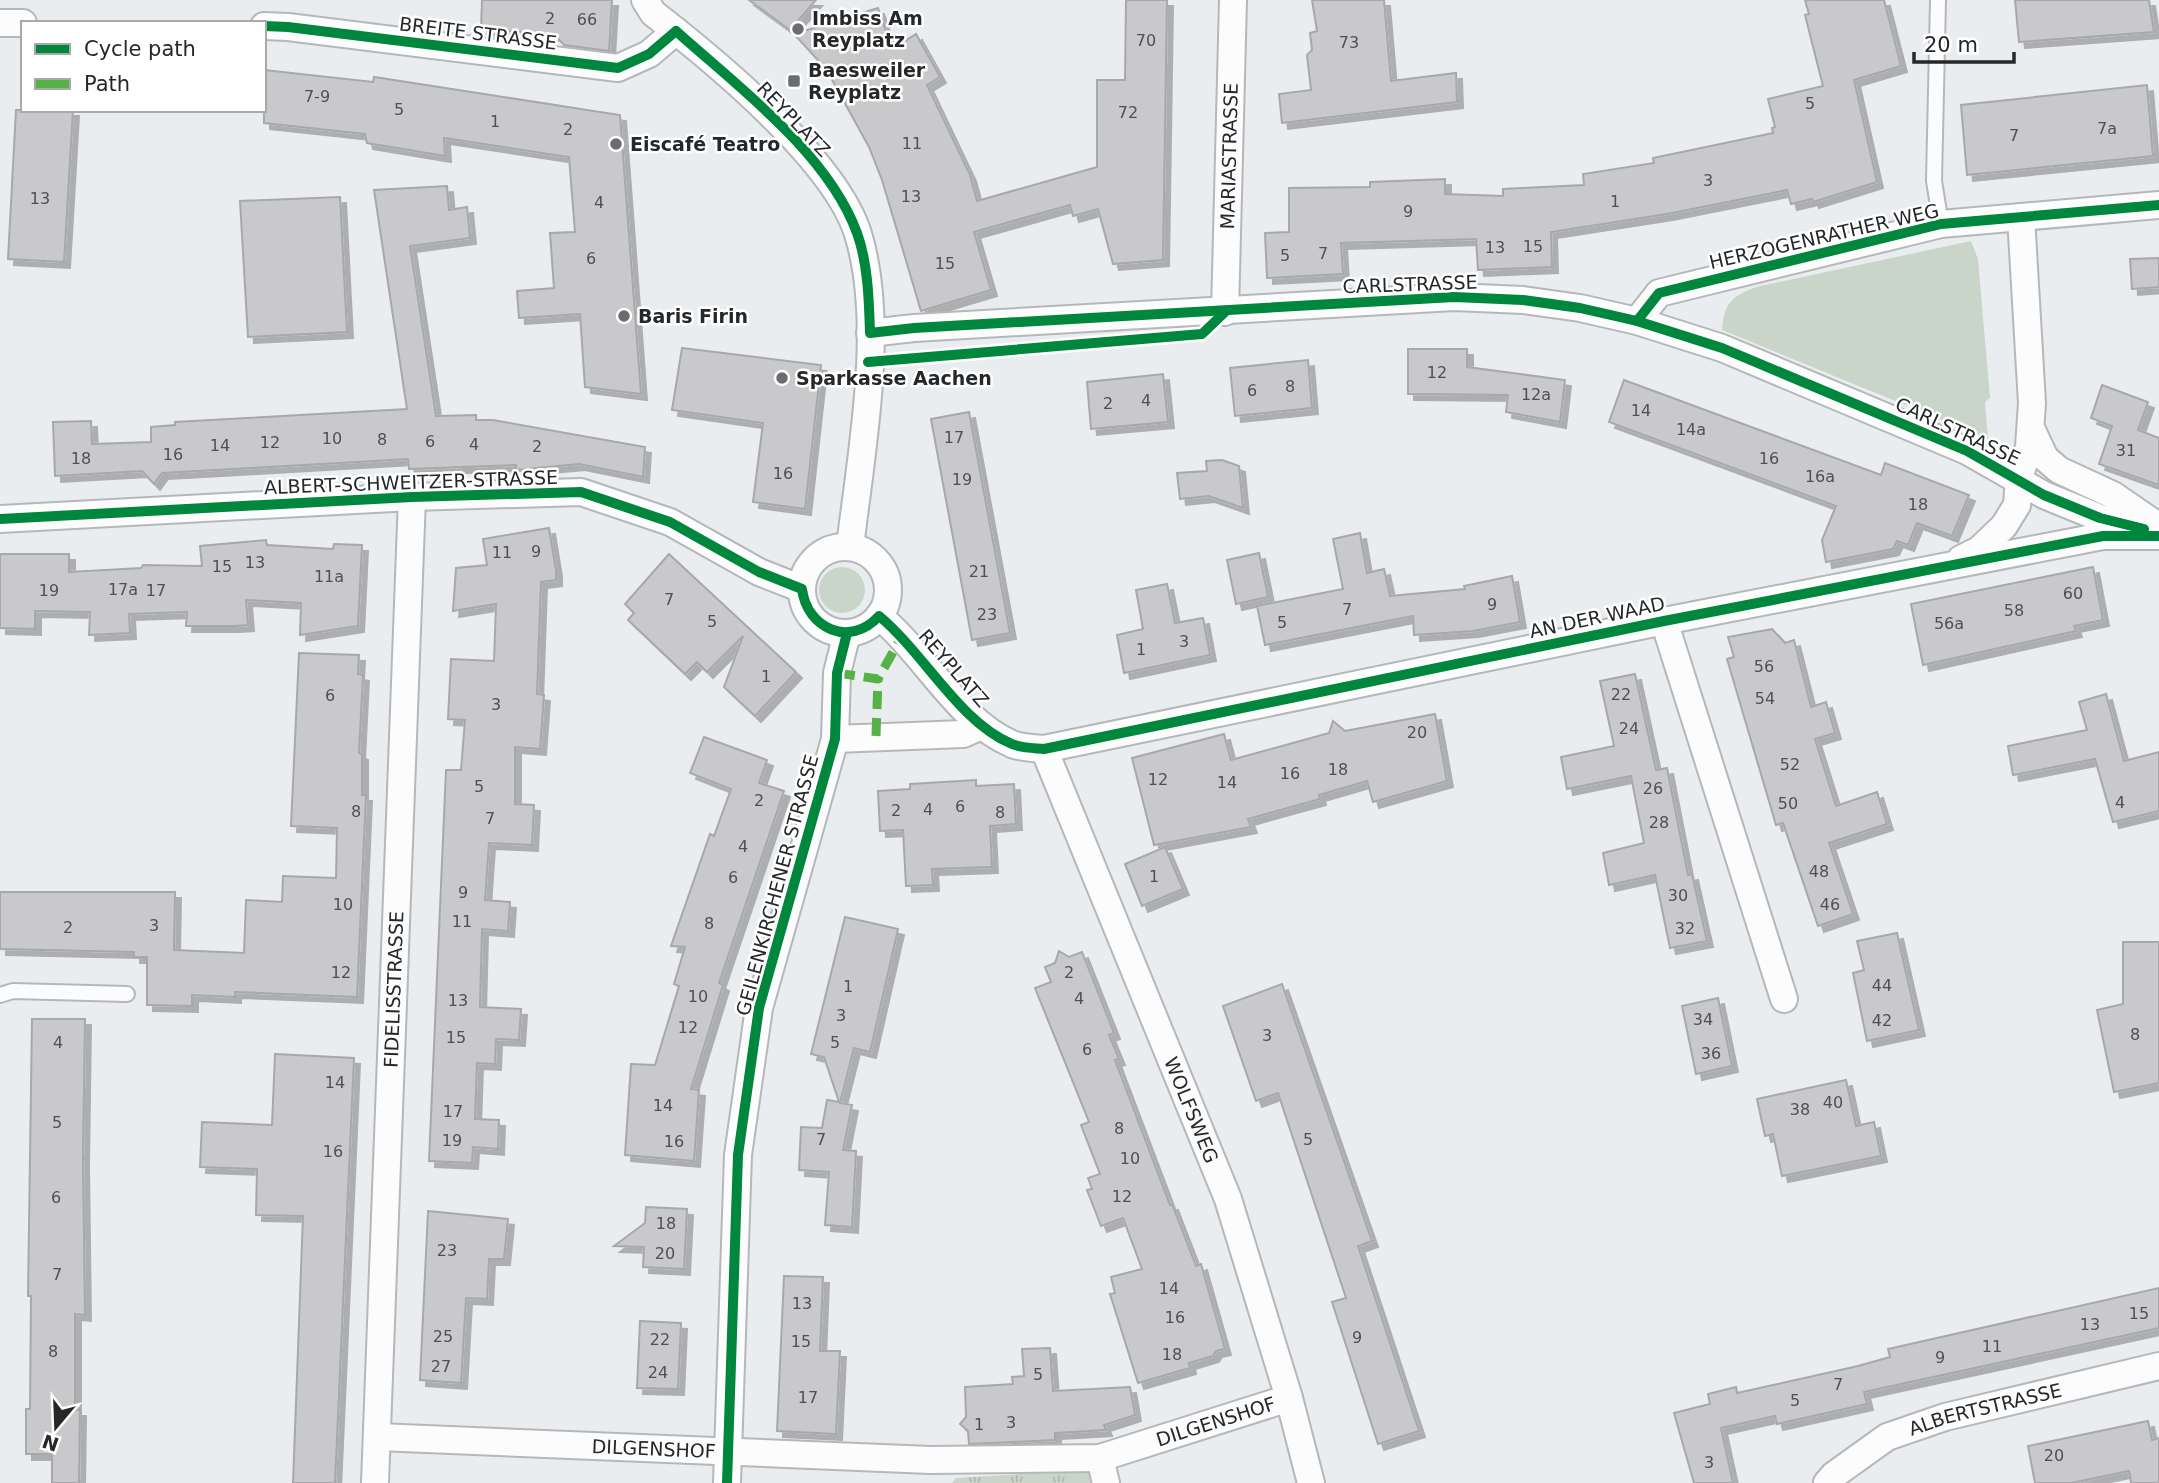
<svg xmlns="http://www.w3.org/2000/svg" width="2159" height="1483" viewBox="0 0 2159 1483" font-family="'DejaVu Sans',sans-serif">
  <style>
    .grass { fill: #cad5c9 }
    .park { fill: url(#park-tufts) }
    .building { fill: #c9c9cb; stroke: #a7a8aa; stroke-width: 2; filter: url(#shadow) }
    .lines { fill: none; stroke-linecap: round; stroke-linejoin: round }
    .service-casing { stroke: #b5b7ba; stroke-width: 18 }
    .minor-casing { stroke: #b5b7ba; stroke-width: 30 }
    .service { stroke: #fcfcfd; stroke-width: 14 }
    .minor { stroke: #fcfcfd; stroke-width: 26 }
    .quiet { stroke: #55b246; stroke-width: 9; stroke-dasharray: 18 9; stroke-linecap: butt }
    .cycleway-casing { stroke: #fff; stroke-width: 15 }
    .cycleway { stroke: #00873e; stroke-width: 10 }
    .poi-dot { fill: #6a6c6f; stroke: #fff; stroke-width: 2.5 }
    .labels { text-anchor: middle; stroke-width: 5; stroke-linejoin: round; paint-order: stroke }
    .number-label { font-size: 16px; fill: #4e5052 }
    .poi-label { font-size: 19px; font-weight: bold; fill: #252729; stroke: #fff; text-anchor: start }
    .street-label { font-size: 19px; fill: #252729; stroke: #fff }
  </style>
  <defs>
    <pattern id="park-tufts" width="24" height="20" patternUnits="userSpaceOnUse" patternTransform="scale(1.75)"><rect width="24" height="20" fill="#cad5c9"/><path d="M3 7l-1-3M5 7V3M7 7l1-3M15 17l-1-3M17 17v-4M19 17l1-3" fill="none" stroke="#adb7ad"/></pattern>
    <filter id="shadow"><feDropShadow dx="6" dy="6" stdDeviation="0" flood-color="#0004"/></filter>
  </defs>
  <rect width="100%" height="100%" fill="#eaedf0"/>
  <g class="grass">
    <path d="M1971,241L1978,259L1990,398L1985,402L1988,439L1722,330C1724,302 1732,297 1756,287Z"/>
    <circle cx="842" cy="590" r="23"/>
  </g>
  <polygon class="park" points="1088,1470 1091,1483 952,1483 956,1478"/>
  <g class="building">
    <polygon points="482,0 612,0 609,51 564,45 555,35 481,29"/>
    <polygon points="749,0 816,0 790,30"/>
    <polygon points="1126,0 1167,0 1163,260 1113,264 1098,209 1073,216 1070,205 974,232 991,290 921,311 882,180 869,147 826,69 794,34 878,8 892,49 916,34 940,77 927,85 970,175 977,201 1097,167 1097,80 1125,80"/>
    <polygon points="1312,0 1384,0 1391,81 1456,73 1457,102 1282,123 1279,94 1311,90 1307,55 1312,50 1310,33 1317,31"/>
    <polygon points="1805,0 1884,0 1901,66 1854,80 1877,182 1813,202 1812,199 1791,204 1787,190 1667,214 1551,232 1552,267 1478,270 1476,239 1341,243 1343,274 1267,278 1265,233 1289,232 1289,188 1370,187 1370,182 1445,179 1445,194 1503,196 1503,189 1584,185 1583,174 1654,163 1653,158 1773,133 1772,128 1775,127 1768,99 1823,86 1805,15 1809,14"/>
    <polygon points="2015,0 2149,0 2154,32 2019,42"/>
    <polygon points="264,70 373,82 374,77 620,115 641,394 585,387 580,314 519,318 517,291 554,288 550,233 575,232 569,157 444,138 445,156 367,143 365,134 264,123"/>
    <polygon points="2147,85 2153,156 1967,175 1961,105"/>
    <polygon points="16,110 73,110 64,262 8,259"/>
    <polygon points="447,186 449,210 467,207 470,238 410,246 436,416 476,415 476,420 493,420 645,447 643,477 579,464 516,470 516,465 409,469 408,459 162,473 154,484 142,471 55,476 53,422 91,421 92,444 151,442 151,427 175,425 175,422 407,409 374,190"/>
    <polygon points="340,197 347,332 248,337 240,201"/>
    <polygon points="2159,258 2159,287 2132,289 2130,259"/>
    <polygon points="682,348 821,365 805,509 753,502 763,423 672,410"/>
    <polygon points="1408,349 1467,349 1467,367 1565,380 1560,422 1506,412 1508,395 1408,394"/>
    <polygon points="1308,360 1312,408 1235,416 1230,368"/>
    <polygon points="1163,374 1168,422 1091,429 1087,382"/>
    <polygon points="1624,380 1881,475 1885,463 1969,495 1952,536 1917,523 1908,545 1897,541 1893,549 1826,562 1822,540 1836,506 1609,422"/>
    <polygon points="2102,385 2148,402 2138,430 2159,438 2159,485 2099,464 2112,426 2091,418"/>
    <polygon points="969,412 1010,633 972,640 931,419"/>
    <polygon points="1222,460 1239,466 1243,508 1209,496 1180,499 1177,473 1207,471 1206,461"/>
    <polygon points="549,528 556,570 556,580 541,582 537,694 544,695 540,749 515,747 515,804 534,805 532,845 489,843 485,900 510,902 508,931 482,929 480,1007 521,1009 519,1040 496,1039 495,1064 477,1063 475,1119 499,1120 498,1149 473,1147 472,1163 429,1161 446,770 461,770 465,720 448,719 451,659 494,661 496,604 453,611 456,568 487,565 483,539"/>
    <polygon points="1360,533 1367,573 1384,569 1390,596 1465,589 1464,586 1512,576 1520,622 1473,631 1414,635 1413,616 1265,645 1257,606 1343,589 1333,539"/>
    <polygon points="266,540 267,545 333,549 334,544 362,545 358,626 300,635 301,603 246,600 248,625 234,626 186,626 187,612 129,614 130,633 89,635 90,612 35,611 35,629 0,628 0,554 69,554 69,572 141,568 143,565 202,566 200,546"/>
    <polygon points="1259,553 1268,597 1236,604 1227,560"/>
    <polygon points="669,554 796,672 755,716 724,687 743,636 707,672 697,662 685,674 628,620 634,613 625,604"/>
    <polygon points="2093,567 2103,620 2074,626 2076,631 1923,665 1911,604"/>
    <polygon points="1167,584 1175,623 1203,618 1210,655 1124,673 1117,635 1143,629 1136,590"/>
    <polygon points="1772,629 1785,643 1794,640 1811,707 1826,702 1835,733 1815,739 1836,806 1877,792 1887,824 1829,843 1853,914 1818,926 1783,823 1776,825 1727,659 1734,657 1728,637"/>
    <polygon points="299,653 359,655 358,674 363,675 359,753 362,754 362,795 366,795 357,997 235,992 235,997 192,995 192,1006 147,1005 147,957 134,957 134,952 0,949 0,892 175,892 174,950 244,953 246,900 282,902 283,876 336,878 337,828 291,826"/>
    <polygon points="1635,674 1656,770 1667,768 1688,875 1692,874 1707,941 1670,948 1655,875 1609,885 1603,853 1644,843 1631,776 1567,789 1561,757 1614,746 1600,681"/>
    <polygon points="2106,694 2124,761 2159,752 2159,811 2113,822 2095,759 2013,775 2008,746 2087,730 2079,702"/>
    <polygon points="1435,714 1447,781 1373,802 1367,781 1319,795 1320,799 1248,819 1251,827 1154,845 1132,758 1224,734 1231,760 1329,733 1333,721 1345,731"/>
    <polygon points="704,737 767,760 759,783 784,791 719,983 723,985 691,1089 699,1090 694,1161 625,1155 631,1064 655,1065 679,986 674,984 685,947 671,946 710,834 714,836 731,789 690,773"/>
    <polygon points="976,780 976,786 1014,784 1016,824 990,826 992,867 932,869 933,885 906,886 903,830 880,831 878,791 910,789 910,784"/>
    <polygon points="1165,847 1183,889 1142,906 1125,864"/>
    <polygon points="845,917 898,929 870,1052 854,1048 840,1103 852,1105 843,1150 856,1151 852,1227 825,1225 829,1172 799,1170 801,1127 822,1128 827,1100 839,1102 824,1057 811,1054"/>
    <polygon points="1897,933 1919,1030 1867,1041 1853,973 1864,970 1857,941"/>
    <polygon points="2123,942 2159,942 2159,1083 2114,1092 2097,1010 2123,1004"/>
    <polygon points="1059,951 1069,957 1082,952 1114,1033 1109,1035 1119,1059 1115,1060 1170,1205 1172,1204 1196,1266 1201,1264 1225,1349 1216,1351 1213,1356 1189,1363 1190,1368 1138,1383 1110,1294 1115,1293 1111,1277 1142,1269 1123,1218 1101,1226 1087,1190 1092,1189 1088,1178 1100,1174 1081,1125 1089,1122 1035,988 1051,982 1045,967 1055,963"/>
    <polygon points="1282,984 1372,1241 1358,1246 1419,1431 1378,1444 1332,1302 1346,1298 1278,1093 1256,1101 1223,1006"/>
    <polygon points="1718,998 1732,1066 1696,1074 1682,1006"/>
    <polygon points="32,1019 85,1019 83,1159 85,1315 75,1314 75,1410 80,1410 79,1483 52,1483 52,1454 26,1454 26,1409 30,1409 31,1296 28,1296"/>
    <polygon points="275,1054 354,1058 335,1483 293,1483 303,1216 256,1215 257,1169 200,1167 202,1122 272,1125"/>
    <polygon points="1846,1080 1856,1126 1874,1122 1881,1156 1782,1176 1773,1134 1765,1136 1757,1099"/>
    <polygon points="646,1207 687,1209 684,1269 643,1267 644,1247 614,1246 645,1223"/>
    <polygon points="428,1211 508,1219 504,1259 489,1259 487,1299 466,1298 461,1383 420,1380"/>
    <polygon points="784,1276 823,1277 820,1351 840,1351 836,1434 777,1431"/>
    <polygon points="2159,1288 2159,1328 1864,1392 1867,1404 1777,1424 1775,1416 1721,1428 1733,1483 1694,1483 1674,1413 1710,1404 1708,1394 1736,1387 1737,1393 1858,1366 1890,1357 1888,1349"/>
    <polygon points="640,1321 681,1323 678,1389 637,1388"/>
    <polygon points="1050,1348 1053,1391 1130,1387 1135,1415 1104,1425 1106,1430 1055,1433 1055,1440 969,1444 968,1431 960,1424 966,1417 965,1387 1013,1384 1012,1377 1024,1376 1022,1349"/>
    <polygon points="2148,1421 2152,1440 2159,1438 2159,1483 2131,1483 2129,1471 2071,1483 2035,1483 2028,1446"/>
  </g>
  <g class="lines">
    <g class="service-casing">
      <g id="service">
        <polyline points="1938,0 1934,181 1941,224"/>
        <polyline points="0,995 13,991 127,994"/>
      </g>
    </g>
    <g class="minor-casing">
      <g id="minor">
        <path d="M645,0L653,13C715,61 835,160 858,234C886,325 861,453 850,547"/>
        <polyline points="0,23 23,23"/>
        <polyline points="264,26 288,27 618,68 649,54 676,31"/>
        <path id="s1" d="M1225,312L1233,0"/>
        <polyline points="1637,321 1659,293 1941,224 2159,205"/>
        <polyline points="870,333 914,328 1454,297 1523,300 1580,308 1637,321 1722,348 1967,451 2044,495 2100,518 2135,527"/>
        <polyline points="2031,428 2045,458 2059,470 2113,495 2158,526"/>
        <polyline points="0,519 412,497 581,492 670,522 759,572 802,589"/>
        <circle cx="845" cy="590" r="43"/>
        <polyline points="1961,559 1979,550 2004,526 2017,505 2019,478 2029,447 2032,403 2021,217"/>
        <path d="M879,616C924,653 959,722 1012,744C1021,748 1034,748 1044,749L1664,621L2103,536H2159"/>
        <polyline points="1664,621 1784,999"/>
        <polyline points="835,739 963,734 981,726"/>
        <path id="s2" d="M1044,749L1228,1199L1289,1398L1311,1483"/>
        <path id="s3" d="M378,1437L930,1460L1100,1458L1289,1398"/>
        <polyline points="1100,1458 1106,1483"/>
        <path id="s4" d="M375,1483L412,497"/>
        <polyline points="727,1483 738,1155 759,1008 835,739 837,673 847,633"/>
        <path id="s5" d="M1827,1483L1834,1475L1887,1437L1945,1417L2159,1366"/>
      </g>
    </g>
    <use href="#service" class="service"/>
    <use href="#minor" class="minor"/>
    <g class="quiet">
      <polyline points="837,673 878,679 902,636"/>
      <polyline points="876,736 878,679"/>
    </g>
    <g class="cycleway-casing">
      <g id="cycleway">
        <path d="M264,26L288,27L618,68L649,54L676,31C737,86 828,153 857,233C868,263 869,301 870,333L914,328L1454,297L1523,300L1580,308L1637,321L1722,348L1967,451L2044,495L2100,518L2144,529"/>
        <polyline points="1637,321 1659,293 1941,224 2159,205"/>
        <polyline points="868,362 1202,334 1225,312"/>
        <path d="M0,519L412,497L581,492L670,522L759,572L802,589C807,629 850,648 879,616C924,653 959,722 1012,744C1021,748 1034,748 1044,749L1664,621L2103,536H2159"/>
        <polyline points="727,1483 738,1155 759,1008 835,739 837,673 847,633"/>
      </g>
    </g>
    <use href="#cycleway" class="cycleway"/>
  </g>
  <g class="poi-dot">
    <circle cx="798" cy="29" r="7"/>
    <rect x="787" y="74" width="14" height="14" rx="3.5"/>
    <circle cx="616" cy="144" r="7"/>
    <circle cx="624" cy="316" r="7"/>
    <circle cx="782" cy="378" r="7"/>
  </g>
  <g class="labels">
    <g class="number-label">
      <text x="550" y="24">2</text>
      <text x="587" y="25">66</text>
      <text x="1146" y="46">70</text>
      <text x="1349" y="48">73</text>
      <text x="317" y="102">7-9</text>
      <text x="1810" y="109">5</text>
      <text x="399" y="115">5</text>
      <text x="1128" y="118">72</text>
      <text x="495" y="127">1</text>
      <text x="2107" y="134">7a</text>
      <text x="568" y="135">2</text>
      <text x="2014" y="141">7</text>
      <text x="912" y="149">11</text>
      <text x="1708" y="186">3</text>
      <text x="911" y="202">13</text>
      <text x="40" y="204">13</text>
      <text x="1615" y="207">1</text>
      <text x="599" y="208">4</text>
      <text x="1408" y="217">9</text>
      <text x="1533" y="252">15</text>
      <text x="1495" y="253">13</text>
      <text x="1323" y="259">7</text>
      <text x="1285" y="261">5</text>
      <text x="591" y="264">6</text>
      <text x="945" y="269">15</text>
      <text x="1437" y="378">12</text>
      <text x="1290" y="392">8</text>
      <text x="1252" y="396">6</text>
      <text x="1536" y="400">12a</text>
      <text x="1146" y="406">4</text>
      <text x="1108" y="409">2</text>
      <text x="1641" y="416">14</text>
      <text x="1691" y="435">14a</text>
      <text x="954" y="443">17</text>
      <text x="332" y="444">10</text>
      <text x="382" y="445">8</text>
      <text x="430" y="447">6</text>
      <text x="270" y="448">12</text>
      <text x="474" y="450">4</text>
      <text x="220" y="451">14</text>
      <text x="537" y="452">2</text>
      <text x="2126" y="456">31</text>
      <text x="173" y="460">16</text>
      <text x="81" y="464">18</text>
      <text x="1769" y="464">16</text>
      <text x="783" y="479">16</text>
      <text x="1820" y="482">16a</text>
      <text x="962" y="485">19</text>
      <text x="1918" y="510">18</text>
      <text x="536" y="557">9</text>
      <text x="502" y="558">11</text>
      <text x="255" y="568">13</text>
      <text x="222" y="572">15</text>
      <text x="979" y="577">21</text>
      <text x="329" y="582">11a</text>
      <text x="123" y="595">17a</text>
      <text x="49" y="596">19</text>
      <text x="156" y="596">17</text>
      <text x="2073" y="599">60</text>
      <text x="669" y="605">7</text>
      <text x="1492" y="610">9</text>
      <text x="1347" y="615">7</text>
      <text x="2014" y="616">58</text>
      <text x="987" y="620">23</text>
      <text x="712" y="627">5</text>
      <text x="1282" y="628">5</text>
      <text x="1949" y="629">56a</text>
      <text x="1184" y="647">3</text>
      <text x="1141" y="655">1</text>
      <text x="1764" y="672">56</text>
      <text x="766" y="682">1</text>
      <text x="1621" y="700">22</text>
      <text x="330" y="701">6</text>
      <text x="1765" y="704">54</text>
      <text x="496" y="710">3</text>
      <text x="1629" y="734">24</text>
      <text x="1417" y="738">20</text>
      <text x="1790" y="770">52</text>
      <text x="1338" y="775">18</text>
      <text x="1290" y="779">16</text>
      <text x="1158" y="785">12</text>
      <text x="1227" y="788">14</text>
      <text x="479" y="792">5</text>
      <text x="1653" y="794">26</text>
      <text x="759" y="806">2</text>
      <text x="2120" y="808">4</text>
      <text x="1788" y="809">50</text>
      <text x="960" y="812">6</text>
      <text x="928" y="815">4</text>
      <text x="896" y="816">2</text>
      <text x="356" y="817">8</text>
      <text x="1000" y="818">8</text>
      <text x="490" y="824">7</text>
      <text x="1659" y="828">28</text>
      <text x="743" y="852">4</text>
      <text x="1819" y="877">48</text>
      <text x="1154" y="882">1</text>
      <text x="733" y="883">6</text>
      <text x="463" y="898">9</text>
      <text x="1678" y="901">30</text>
      <text x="343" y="910">10</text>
      <text x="1830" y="910">46</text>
      <text x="462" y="927">11</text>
      <text x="709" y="929">8</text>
      <text x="154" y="931">3</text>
      <text x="68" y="933">2</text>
      <text x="1685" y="934">32</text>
      <text x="341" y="978">12</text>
      <text x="1069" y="978">2</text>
      <text x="1882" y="991">44</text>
      <text x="848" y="992">1</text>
      <text x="698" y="1002">10</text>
      <text x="1079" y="1004">4</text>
      <text x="458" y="1006">13</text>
      <text x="841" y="1021">3</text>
      <text x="1703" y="1025">34</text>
      <text x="1882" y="1026">42</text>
      <text x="688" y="1033">12</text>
      <text x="2135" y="1040">8</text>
      <text x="1267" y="1041">3</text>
      <text x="456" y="1043">15</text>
      <text x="58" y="1048">4</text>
      <text x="835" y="1048">5</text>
      <text x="1087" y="1055">6</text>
      <text x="1711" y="1059">36</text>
      <text x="335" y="1088">14</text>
      <text x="1833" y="1108">40</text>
      <text x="663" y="1111">14</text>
      <text x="1800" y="1115">38</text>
      <text x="453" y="1117">17</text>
      <text x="57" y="1128">5</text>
      <text x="1119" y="1134">8</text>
      <text x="821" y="1145">7</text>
      <text x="1308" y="1145">5</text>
      <text x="452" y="1146">19</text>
      <text x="674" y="1147">16</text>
      <text x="333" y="1157">16</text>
      <text x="1130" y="1164">10</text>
      <text x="1122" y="1202">12</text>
      <text x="56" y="1203">6</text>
      <text x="666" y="1229">18</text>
      <text x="447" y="1256">23</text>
      <text x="665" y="1259">20</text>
      <text x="57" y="1280">7</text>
      <text x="1169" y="1294">14</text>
      <text x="802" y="1309">13</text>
      <text x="2139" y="1319">15</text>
      <text x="1175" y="1323">16</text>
      <text x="2090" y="1330">13</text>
      <text x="443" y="1342">25</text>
      <text x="1357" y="1343">9</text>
      <text x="660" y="1345">22</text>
      <text x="801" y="1347">15</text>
      <text x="1992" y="1352">11</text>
      <text x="53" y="1357">8</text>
      <text x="1172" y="1360">18</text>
      <text x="1940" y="1363">9</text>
      <text x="441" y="1372">27</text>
      <text x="658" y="1378">24</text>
      <text x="1038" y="1380">5</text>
      <text x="1838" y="1390">7</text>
      <text x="808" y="1403">17</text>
      <text x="1795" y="1406">5</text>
      <text x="1011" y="1428">3</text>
      <text x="979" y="1430">1</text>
      <text x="2054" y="1461">20</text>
      <text x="1709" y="1468">3</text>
    </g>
    <g class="poi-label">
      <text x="812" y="25">Imbiss Am<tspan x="812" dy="22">Reyplatz</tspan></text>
      <text x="808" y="77">Baesweiler<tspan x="808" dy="22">Reyplatz</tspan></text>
      <text x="630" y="151">Eiscafé Teatro</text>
      <text x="638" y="323">Baris Firin</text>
      <text x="796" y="385">Sparkasse Aachen</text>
    </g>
    <g class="street-label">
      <text transform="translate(478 33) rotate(7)" y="7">BREITE STRASSE</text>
      <text transform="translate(794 119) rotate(46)" y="7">REYPLATZ</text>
      <text dy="7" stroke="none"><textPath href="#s1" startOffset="156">MARIASTRASSE</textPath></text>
      <text transform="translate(1824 236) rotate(-13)" y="7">HERZOGENRATHER WEG</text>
      <text transform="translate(1410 284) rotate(-2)" y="7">CARLSTRASSE</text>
      <text transform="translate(1958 431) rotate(25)" y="7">CARLSTRASSE</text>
      <text transform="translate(411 482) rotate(-2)" y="7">ALBERT-SCHWEITZER-STRASSE</text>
      <text transform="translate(1597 617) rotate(-12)" y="7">AN DER WAAD</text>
      <text transform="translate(954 668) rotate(49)" y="7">REYPLATZ</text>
      <text transform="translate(777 885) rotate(-75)" y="7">GEILENKIRCHENER STRASSE</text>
      <text dy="7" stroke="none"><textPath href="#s4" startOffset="494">FIDELISSTRASSE</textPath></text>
      <text dy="7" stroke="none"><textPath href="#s2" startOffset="390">WOLFSWEG</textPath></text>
      <text dy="7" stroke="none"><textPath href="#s5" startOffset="178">ALBERTSTRASSE</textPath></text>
      <text dy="7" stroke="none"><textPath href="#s3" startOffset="844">DILGENSHOF</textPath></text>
      <text dy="7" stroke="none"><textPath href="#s3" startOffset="276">DILGENSHOF</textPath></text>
    </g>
  </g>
  <rect x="21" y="21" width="245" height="91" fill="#ffffff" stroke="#a8a9a9" stroke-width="2"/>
  <rect x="35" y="44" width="35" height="10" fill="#00873e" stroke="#a8a9a9" stroke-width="2"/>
  <text x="84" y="56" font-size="21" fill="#252729">Cycle path</text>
  <rect x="35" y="79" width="35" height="10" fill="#55b246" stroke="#a8a9a9" stroke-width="2"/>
  <text x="84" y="91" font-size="21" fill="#252729">Path</text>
  <g transform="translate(56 1427) rotate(199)" stroke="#ffffff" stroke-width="5" paint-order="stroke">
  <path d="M0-5L12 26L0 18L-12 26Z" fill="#252729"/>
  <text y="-10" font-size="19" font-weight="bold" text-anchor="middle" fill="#252729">N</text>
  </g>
  <path d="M1914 52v10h100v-10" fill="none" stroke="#252729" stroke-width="3.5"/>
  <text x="1924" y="52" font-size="21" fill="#252729" stroke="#ffffff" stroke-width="5" paint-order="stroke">20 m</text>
</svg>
